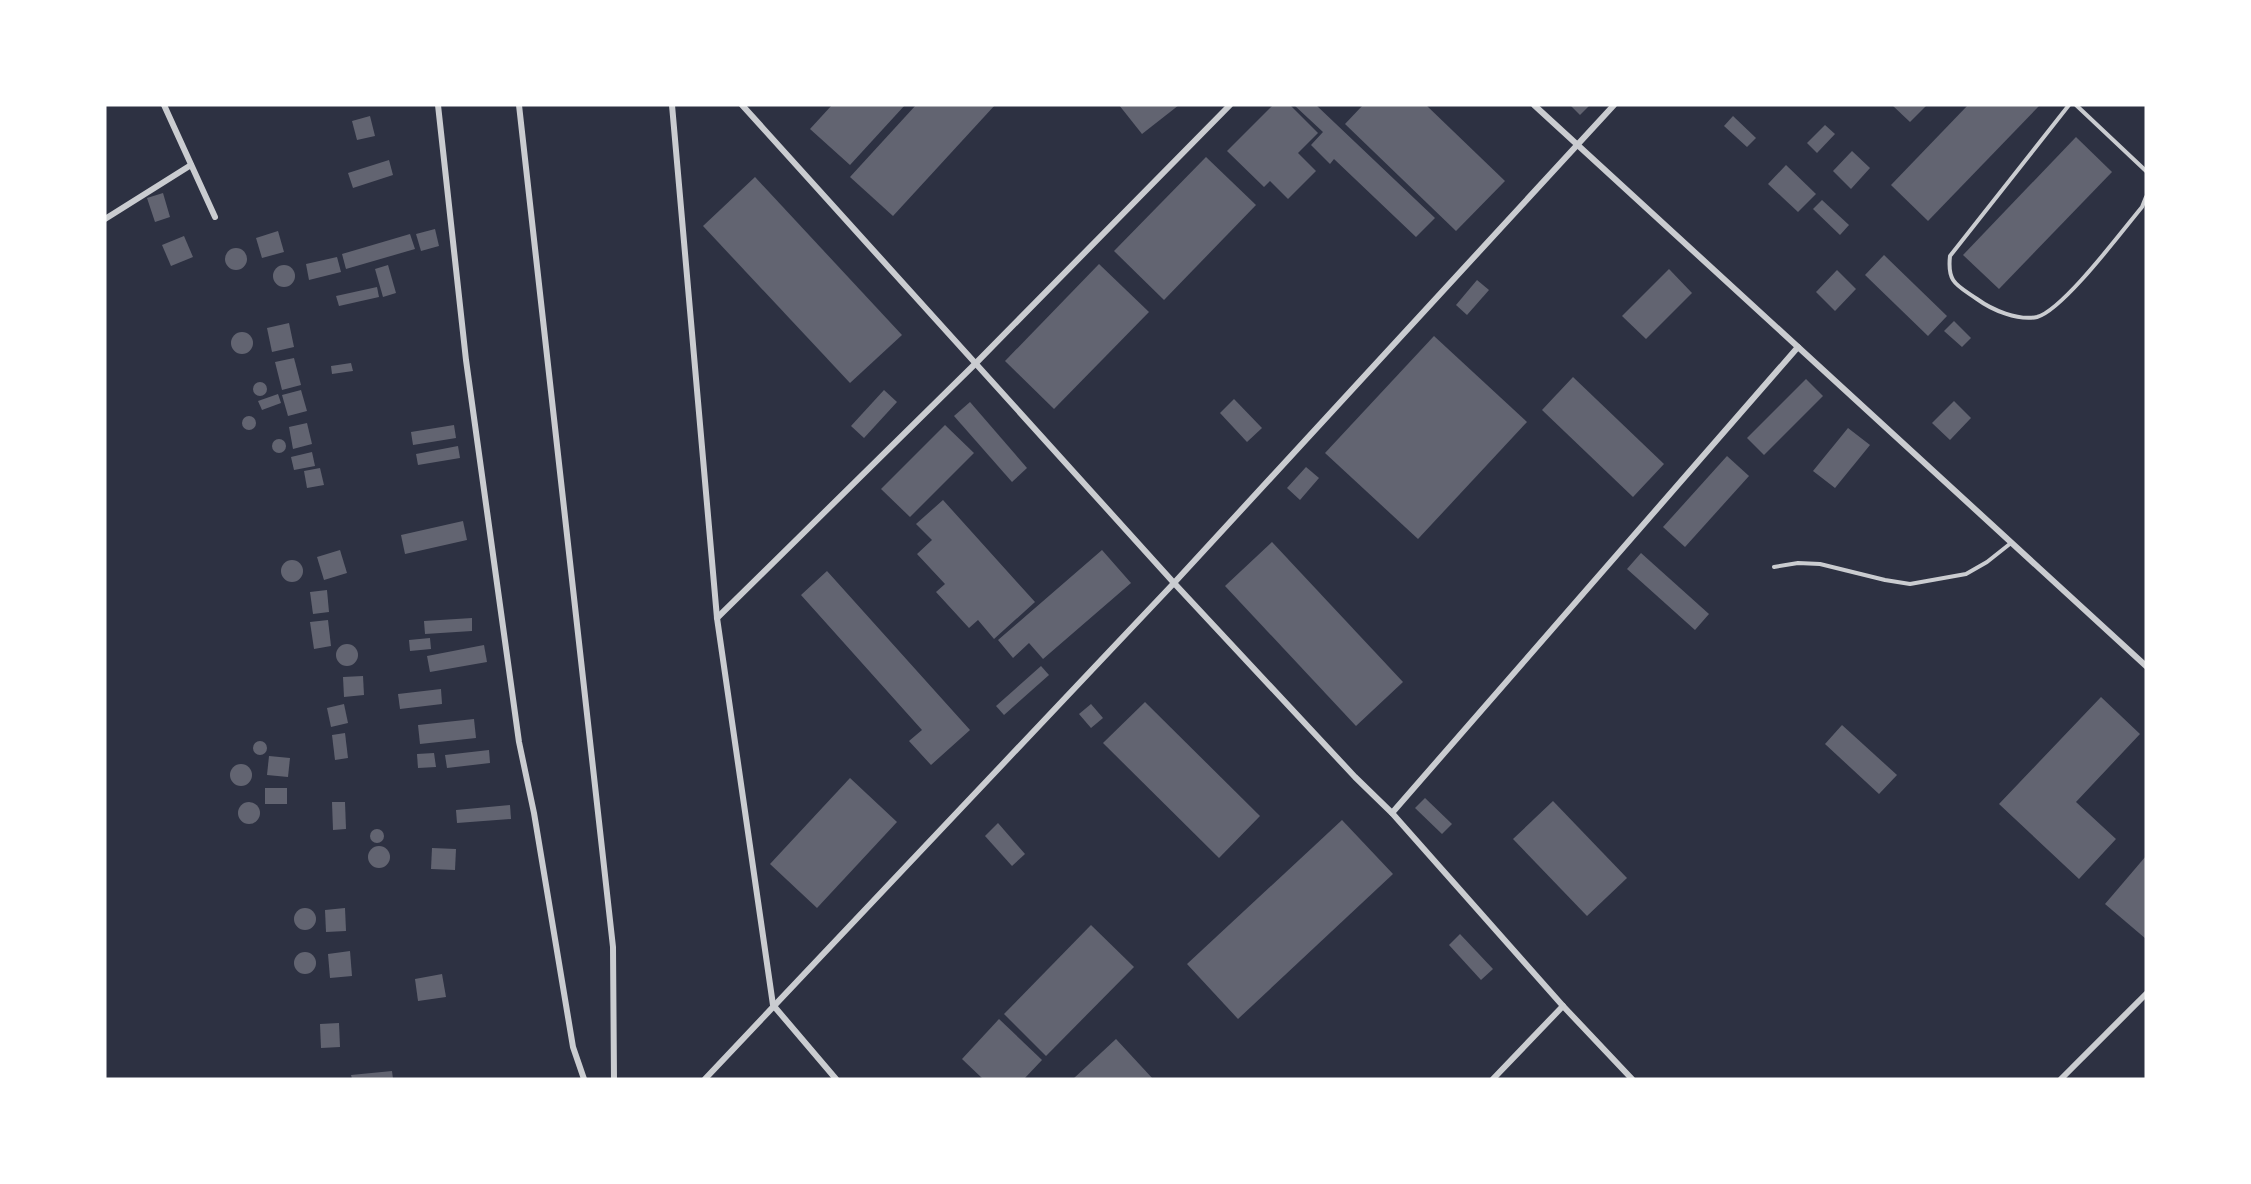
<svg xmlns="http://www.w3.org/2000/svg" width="2251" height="1184" viewBox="0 0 2251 1184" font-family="'Titillium Web',sans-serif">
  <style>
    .building { fill: #626471 }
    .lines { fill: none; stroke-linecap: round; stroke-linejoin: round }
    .service { stroke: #caccd0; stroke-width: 4 }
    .minor { stroke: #caccd0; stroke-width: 6 }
  </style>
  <rect width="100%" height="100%" fill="#2d3142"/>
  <g class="building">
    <polygon points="832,105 905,105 850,165 810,129"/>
    <polygon points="916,105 995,105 893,216 850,177"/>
    <polygon points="1119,105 1179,105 1142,134"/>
    <polygon points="1273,105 1290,105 1318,133 1298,153 1316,171 1288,199 1270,181 1264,187 1227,151"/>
    <polygon points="1294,105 1316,105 1435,218 1416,237 1334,159 1330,164 1311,145 1323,132"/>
    <polygon points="1363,105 1426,105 1505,181 1456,231 1345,124"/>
    <polygon points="1570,105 1590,105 1580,115"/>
    <polygon points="1892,105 1927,105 1910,122"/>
    <polygon points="1968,105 2040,105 1928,221 1891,185"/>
    <polygon points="370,116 375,136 357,140 352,121"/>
    <polygon points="1733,116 1756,138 1747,147 1724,126"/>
    <polygon points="1825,125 1835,134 1817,153 1807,143"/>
    <polygon points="2076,137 2112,172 1999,289 1963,255"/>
    <polygon points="1852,151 1870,168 1851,189 1833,171"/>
    <polygon points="1206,157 1256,205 1164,300 1114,251"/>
    <polygon points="389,160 393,175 353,188 348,173"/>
    <polygon points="1786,165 1816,194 1798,212 1768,184"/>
    <polygon points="755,177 902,335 850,383 703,226"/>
    <polygon points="163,193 170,217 155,222 147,198"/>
    <polygon points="1822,200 1849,225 1840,235 1813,209"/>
    <polygon points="435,229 439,246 421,251 416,234"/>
    <polygon points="278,231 284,252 262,258 256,238"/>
    <polygon points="410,234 415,249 346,269 342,254"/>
    <polygon points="184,236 193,257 171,266 162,245"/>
    <circle cx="236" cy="259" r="11"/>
    <polygon points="1884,255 1947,316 1928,336 1865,275"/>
    <polygon points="337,257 341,272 309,280 306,264"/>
    <polygon points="1099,264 1149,312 1054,409 1005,361"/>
    <polygon points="388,265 396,293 383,297 375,269"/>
    <circle cx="284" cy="276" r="11"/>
    <polygon points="1669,269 1692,293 1646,339 1622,316"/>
    <polygon points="1837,270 1856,289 1835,311 1816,292"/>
    <polygon points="1477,280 1489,290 1467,315 1456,305"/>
    <polygon points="377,287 379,297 339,306 336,296"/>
    <polygon points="1954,321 1971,338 1962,347 1944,331"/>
    <polygon points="289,323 294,347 272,352 267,328"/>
    <circle cx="242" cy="343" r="11"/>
    <polygon points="1434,336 1527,422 1418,539 1325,453"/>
    <polygon points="294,358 301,385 282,390 275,362"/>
    <polygon points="351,363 353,371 332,374 331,366"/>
    <polygon points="1573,377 1664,464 1633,497 1542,410"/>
    <polygon points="1806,379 1823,396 1764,455 1747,438"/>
    <circle cx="260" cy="389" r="7"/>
    <polygon points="301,390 307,411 288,416 282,395"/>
    <polygon points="884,390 897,402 864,438 851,426"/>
    <polygon points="278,394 281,403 262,410 258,401"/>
    <polygon points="1234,399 1262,428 1247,442 1220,413"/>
    <polygon points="1954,401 1971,418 1950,440 1932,423"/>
    <polygon points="970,402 1027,468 1012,482 954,416"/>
    <circle cx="249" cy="423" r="7"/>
    <polygon points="307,423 312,444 293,449 289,427"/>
    <polygon points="454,425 456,438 413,445 411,432"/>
    <polygon points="945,425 974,453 910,517 881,489"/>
    <polygon points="1848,428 1870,445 1835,488 1813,471"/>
    <circle cx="279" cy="446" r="7"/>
    <polygon points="458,446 460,458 418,465 416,454"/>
    <polygon points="312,452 315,466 294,470 291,457"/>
    <polygon points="1727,456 1749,476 1685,547 1663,527"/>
    <polygon points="1306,467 1319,478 1300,500 1287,488"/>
    <polygon points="320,468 324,485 307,488 304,471"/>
    <polygon points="943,500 1035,602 994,639 978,620 969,628 936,592 945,584 917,554 932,540 916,524"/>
    <polygon points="463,521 467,540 405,554 401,535"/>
    <polygon points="1272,542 1403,682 1356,726 1225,586"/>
    <polygon points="340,550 347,573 324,580 317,557"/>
    <polygon points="1102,550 1131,583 1043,659 1029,643 1013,658 998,640"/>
    <polygon points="1641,553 1709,614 1695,630 1627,569"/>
    <circle cx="292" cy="571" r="11"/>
    <polygon points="827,571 970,730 931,765 909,741 922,730 801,595"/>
    <polygon points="327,590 329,612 313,614 310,592"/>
    <polygon points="472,618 472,631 425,634 424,621"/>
    <polygon points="328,620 331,646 314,649 310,622"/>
    <polygon points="430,638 431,649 410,651 409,640"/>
    <circle cx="347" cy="655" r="11"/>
    <polygon points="484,645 487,662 430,672 427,656"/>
    <polygon points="1041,666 1049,675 1004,715 996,706"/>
    <polygon points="363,676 364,695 344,697 343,677"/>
    <polygon points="441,689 442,704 400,709 398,694"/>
    <polygon points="2101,697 2140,734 2076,802 2116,839 2079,879 1999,804"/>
    <polygon points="1145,702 1260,816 1219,858 1103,743"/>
    <polygon points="344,704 348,723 331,727 327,708"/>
    <polygon points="1091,704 1103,718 1091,728 1079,714"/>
    <polygon points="474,719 476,738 420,744 418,725"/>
    <polygon points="1842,725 1897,775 1879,794 1825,744"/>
    <polygon points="345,733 348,758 335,760 332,735"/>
    <circle cx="260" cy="748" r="7"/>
    <polygon points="489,750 490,763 447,768 445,755"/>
    <polygon points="434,753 436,767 418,768 417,754"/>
    <polygon points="269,756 290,758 288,777 267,775"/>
    <circle cx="241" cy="775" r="11"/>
    <polygon points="850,778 897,822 817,908 770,864"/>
    <rect x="265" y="788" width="22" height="16"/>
    <polygon points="1425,798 1452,824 1442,834 1415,808"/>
    <polygon points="1553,801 1627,878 1587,916 1513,839"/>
    <polygon points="332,802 345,802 346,829 333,830"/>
    <circle cx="249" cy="813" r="11"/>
    <polygon points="510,805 511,819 457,823 456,810"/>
    <polygon points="1342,820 1393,874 1238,1019 1187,964"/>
    <polygon points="998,823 1025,854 1012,866 985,836"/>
    <circle cx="377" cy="836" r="7"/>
    <circle cx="379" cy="857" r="11"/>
    <polygon points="432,848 456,849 455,870 431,869"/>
    <polygon points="2146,856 2146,939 2105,904"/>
    <polygon points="345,908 346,931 326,932 325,910"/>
    <circle cx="305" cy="919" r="11"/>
    <polygon points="1091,925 1134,967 1046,1056 1004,1014"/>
    <polygon points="1460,934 1493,969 1481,980 1449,945"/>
    <polygon points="350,951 352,976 330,978 328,954"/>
    <circle cx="305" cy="963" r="11"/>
    <polygon points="442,974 446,997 418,1001 415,979"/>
    <polygon points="999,1019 1042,1060 1024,1079 983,1079 962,1059"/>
    <polygon points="339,1023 340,1047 321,1048 320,1024"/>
    <polygon points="1116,1039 1153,1079 1073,1079"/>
    <polygon points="392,1071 393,1079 352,1079 351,1075"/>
  </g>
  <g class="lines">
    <g class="service">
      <path d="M2069,105L1950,256C1947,283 1957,285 1977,299C1992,310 2018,321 2037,317C2063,310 2122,231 2142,207L2146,197"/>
      <polyline points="2076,105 2146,171"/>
      <polyline points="1774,567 1798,563 1820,564 1885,580 1910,584 1966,574 1987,562 2011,543"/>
    </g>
    <g class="minor">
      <polyline points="164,105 215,217"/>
      <polyline points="438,105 466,360 519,742 534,813 573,1047 584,1079"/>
      <polyline points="519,105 613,947 614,1079"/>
      <polyline points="672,105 717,618 773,1005 836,1079"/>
      <polyline points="742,105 1174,583 1355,777 1392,813 1563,1006 1632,1079"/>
      <polyline points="1534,105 2146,666"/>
      <polyline points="105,219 191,165"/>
      <polyline points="717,618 976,363 1230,105"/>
      <polyline points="1392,813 1798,347"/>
      <polyline points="705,1079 1174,583 1614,105"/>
      <polyline points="1493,1079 1563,1006"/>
      <polyline points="2061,1079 2146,994"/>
    </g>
  </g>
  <rect width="2251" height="1184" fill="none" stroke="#ffffff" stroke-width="213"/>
</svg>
